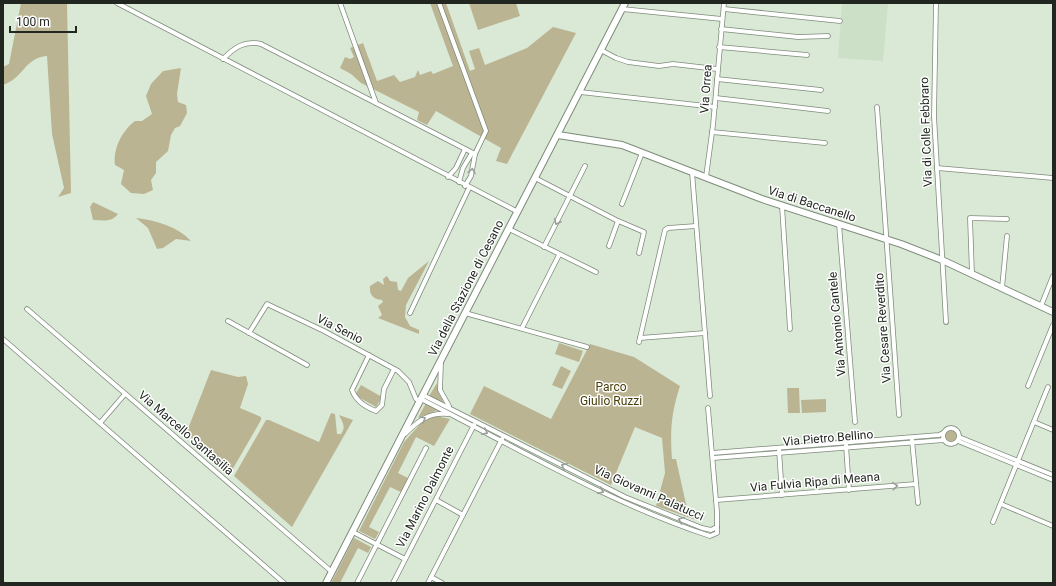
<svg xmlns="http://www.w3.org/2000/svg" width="1056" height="586" viewBox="0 0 1056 586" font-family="Roboto,sans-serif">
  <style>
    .built { fill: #ccdfc7 }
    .green { fill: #bbb492 }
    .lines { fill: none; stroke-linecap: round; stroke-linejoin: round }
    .street-casing { stroke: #7e8b7a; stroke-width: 5.5 }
    .secondary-casing { stroke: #7e8b7a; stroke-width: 8 }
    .street { stroke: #fff; stroke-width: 4 }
    .secondary { stroke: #fff; stroke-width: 6 }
    .rail { stroke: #3c433a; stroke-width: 1.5; stroke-dasharray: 7 7; stroke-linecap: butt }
    .oneway { stroke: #9b9e9b }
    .labels { text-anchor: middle; stroke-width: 3; stroke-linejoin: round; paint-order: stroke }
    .street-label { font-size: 12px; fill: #212720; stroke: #fff }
    .park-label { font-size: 12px; fill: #473d05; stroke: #fff }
  </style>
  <rect width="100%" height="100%" fill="#dae9d6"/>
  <polygon class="built" points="842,3 888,3 883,61 838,58"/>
  <g class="green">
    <path d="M21,3H67L71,193L58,197L64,188L52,134L47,56C24,58 24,78 3,85V67L9,64Z"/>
    <polygon points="430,3 446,3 470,71 475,69 469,51 479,48 485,65 527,48 553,27 576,33 507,164 496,161 501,148 436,111 427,125 417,120 419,112 361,83 351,74 340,68 345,57 350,59 354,57 350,48 363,43 377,81 394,75 400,82 415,77 418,70 420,75 431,71 433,74 453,66"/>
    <polygon points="469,3 516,3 520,16 478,30"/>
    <path d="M181,68L177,94L178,102L186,105L187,113L180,126L175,128L171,135L168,151L156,162V173L151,180L153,190L144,194L131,193L121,184L124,170L115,165C113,148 122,131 135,121H142L152,114L146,96L151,84L163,71Z"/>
    <path d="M93,202L118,214C111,223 103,220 93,220L90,207Z"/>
    <path d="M136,218C156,220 178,227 191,241L176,239L163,248L157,249L148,228Z"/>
    <path d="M429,261L406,305L405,317L410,326L419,330V334L378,318L382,315L378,306L383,302L382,300C373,299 369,295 370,286L378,281L384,285L383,279L387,276L390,281L397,282L398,290L401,291L408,278Z"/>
    <polygon points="559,343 583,351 579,362 555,354"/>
    <path d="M590,344L634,357L680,386C671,413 670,432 672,459H676L686,504L696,520L656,506L665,473L662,438L635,427L611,485L470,414L484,386L551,419Z"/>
    <polygon points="561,366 571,371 562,389 552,385"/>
    <polygon points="211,370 238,377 246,376 248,384 240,408 261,417 261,420 231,472 186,434"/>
    <polygon points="437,383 438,392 443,401 442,403 429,396"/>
    <polygon points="361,385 382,397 376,407 355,395"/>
    <polygon points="787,388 799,388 800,413 788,413"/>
    <polygon points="826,399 826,412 802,413 801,400"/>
    <polygon points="426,403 438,410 420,417 419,416"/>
    <path d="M331,413L335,414L337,434H341C346,427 343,423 339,415L353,420L292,527L234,476L266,420H269L319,442Z"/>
    <polygon points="436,416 450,419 434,446 416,437 398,473 408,478 401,492 390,487 369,527 379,532 375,539 359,531 404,442 422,422"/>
    <circle cx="951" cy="436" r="6"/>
    <polygon points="354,538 371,547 368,553 358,548 340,583 331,583"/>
  </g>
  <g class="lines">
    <g class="street-casing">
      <g id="street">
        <polyline points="117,3 518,212"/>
        <polyline points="340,3 376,103"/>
        <polyline points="439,3 486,131 475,154 471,176 465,186"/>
        <polyline points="936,3 934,116 946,322"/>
        <polyline points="622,9 722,19"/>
        <polyline points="724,9 840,21"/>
        <polyline points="721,29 798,37 828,36"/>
        <polyline points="719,47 807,55"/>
        <polyline points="601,50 616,58 628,62 659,66 673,64 717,69"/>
        <path d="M223,59C234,48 244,40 261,44L475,154"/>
        <polyline points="717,79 821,90"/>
        <polyline points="580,92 715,107"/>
        <polyline points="716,98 828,111"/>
        <polyline points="877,107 899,415"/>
        <polyline points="712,132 825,143"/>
        <polyline points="937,168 1053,178"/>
        <polyline points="692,172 710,396"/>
        <polyline points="448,177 456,168 465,149"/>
        <polyline points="706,177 713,125 724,3"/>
        <polyline points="535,178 616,220 644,232 639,253"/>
        <polyline points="459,182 463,168 472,153"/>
        <polyline points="622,204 642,153"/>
        <polyline points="782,206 790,329"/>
        <polyline points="839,224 855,422"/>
        <polyline points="509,229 596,272"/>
        <polyline points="609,246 618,221"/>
        <polyline points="544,247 585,166"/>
        <polyline points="972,274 970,218 1007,219"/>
        <polyline points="1002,288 1007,236"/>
        <polyline points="1041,306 1053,276"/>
        <polyline points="27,309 332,572"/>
        <polyline points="410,313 469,188"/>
        <polyline points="465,313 587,347"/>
        <polyline points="228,321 307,365"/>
        <polyline points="522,328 559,255"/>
        <polyline points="249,333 267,304 324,331 398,371 409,382 416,399 420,402"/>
        <polyline points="640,338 705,333"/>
        <polyline points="3,339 284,583"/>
        <polyline points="639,342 665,230 668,228 696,226"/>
        <path d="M369,355L352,390C356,401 365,407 376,411L382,405L384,389L394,369"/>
        <polyline points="441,362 440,390 449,406"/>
        <polyline points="1028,386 1053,325"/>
        <polyline points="423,395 625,497 702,528 711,530 717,527"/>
        <path d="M421,399C516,447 609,503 710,536L717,533V512L708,408"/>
        <polyline points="1034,422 1053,430"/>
        <polyline points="100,423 125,394"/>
        <circle cx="951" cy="436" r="8"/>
        <path d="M405,434C418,421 429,412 448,414"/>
        <polyline points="959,437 1053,475"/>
        <polyline points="912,440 918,503"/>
        <polyline points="958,441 1053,480"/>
        <polyline points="846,445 849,490"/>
        <polyline points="779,450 782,495"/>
        <polyline points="712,453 939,435 943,433"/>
        <polyline points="713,458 944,440"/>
        <polyline points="436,500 463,515"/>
        <polyline points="716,500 916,484"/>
        <polyline points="1001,504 1053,526"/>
        <polyline points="993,522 1048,387"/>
        <polyline points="353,532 405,559"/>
        <polyline points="431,577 442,583"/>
        <polyline points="357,583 426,448"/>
        <polyline points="393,583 474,425"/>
        <polyline points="428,583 502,439"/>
      </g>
    </g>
    <g class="secondary-casing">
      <g id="secondary">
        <polyline points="558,135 622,145 762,199 901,244 942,260 1053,312"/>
        <polyline points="326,583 625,3"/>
      </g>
    </g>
    <use href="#street" class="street"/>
    <use href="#secondary" class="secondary"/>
    <polyline class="rail" points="3,582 5,583"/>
  </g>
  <defs><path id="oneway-chevron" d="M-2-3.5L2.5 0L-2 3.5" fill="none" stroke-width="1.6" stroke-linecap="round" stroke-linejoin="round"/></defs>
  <g class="oneway">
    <use href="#oneway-chevron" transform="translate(472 171) rotate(-80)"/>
    <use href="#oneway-chevron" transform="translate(557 222) rotate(117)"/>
    <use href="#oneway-chevron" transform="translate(423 419) rotate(-31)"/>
    <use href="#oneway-chevron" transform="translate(485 432) rotate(27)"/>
    <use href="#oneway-chevron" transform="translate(564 466) rotate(-153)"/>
    <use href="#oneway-chevron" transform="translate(895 486) rotate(-5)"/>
    <use href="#oneway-chevron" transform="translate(601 491) rotate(26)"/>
    <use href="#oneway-chevron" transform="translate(681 520) rotate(-159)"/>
  </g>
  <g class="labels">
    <g class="street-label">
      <text transform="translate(706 89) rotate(-86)" y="4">Via Orrea</text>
      <text transform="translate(926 132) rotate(-92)" y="4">Via di Colle Febbraro</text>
      <text transform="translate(812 204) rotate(18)" y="4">Via di Baccanello</text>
      <text transform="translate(466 288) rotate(-63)" y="4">Via della Stazione di Cesano</text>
      <text transform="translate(837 324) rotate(-95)" y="4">Via Antonio Cantele</text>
      <text transform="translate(883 328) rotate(-94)" y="4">Via Cesare Reverdito</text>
      <text transform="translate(340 329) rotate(27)" y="4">Via Senio</text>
      <text transform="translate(186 433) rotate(41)" y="4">Via Marcello Santasilia</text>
      <text transform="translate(828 438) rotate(-5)" y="4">Via Pietro Bellino</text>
      <text transform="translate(815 482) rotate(-5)" y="4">Via Fulvia Ripa di Meana</text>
      <text transform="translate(649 493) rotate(24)" y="4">Via Giovanni Palatucci</text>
      <text transform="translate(425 497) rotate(-63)" y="4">Via Marino Dalmonte</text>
    </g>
    <g class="park-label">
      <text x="611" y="391">Parco<tspan x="611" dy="14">Giulio Ruzzi</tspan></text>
    </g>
  </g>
  <rect width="1056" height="586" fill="none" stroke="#212720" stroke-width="8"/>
  <path d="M10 26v6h66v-6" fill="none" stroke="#212720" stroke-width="2"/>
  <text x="16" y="26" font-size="12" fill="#212720" stroke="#ffffff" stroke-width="3" paint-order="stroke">100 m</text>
</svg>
